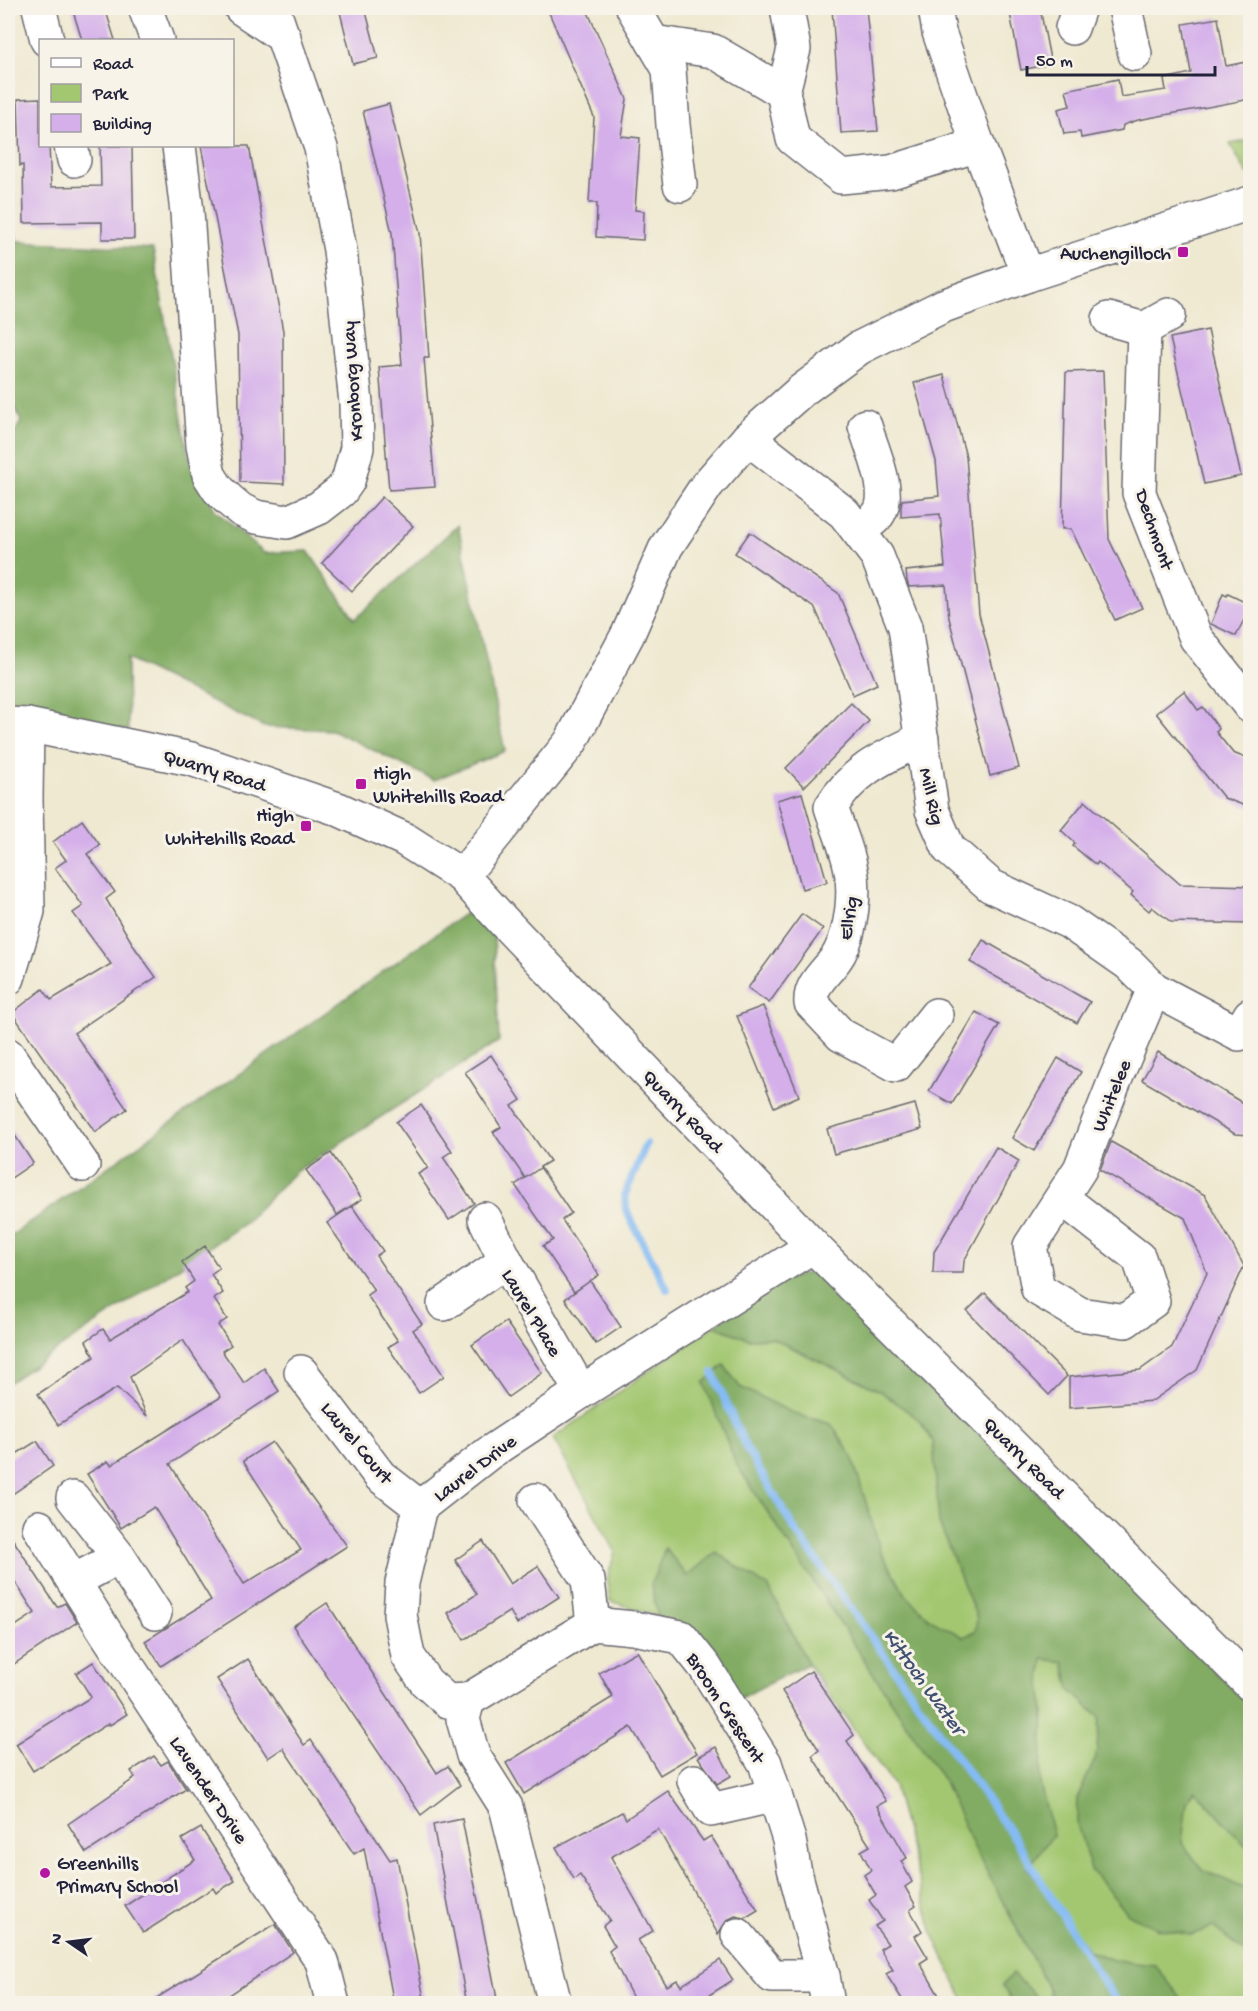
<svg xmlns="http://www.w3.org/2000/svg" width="1258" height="2011" viewBox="0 0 1258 2011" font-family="'Gochi Hand',sans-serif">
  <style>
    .green { fill: #a3c771; stroke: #627456; stroke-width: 1.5 }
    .forest { fill: #82ac63; stroke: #52674f; stroke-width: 1.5 }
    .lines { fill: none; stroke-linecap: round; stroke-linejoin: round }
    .stream { stroke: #85bbf4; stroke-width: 8 }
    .building { fill: #d4afea }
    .minor-casing { stroke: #6a6870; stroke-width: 36 }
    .minor { stroke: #fff; stroke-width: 33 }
    .poi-dot { fill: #b5179e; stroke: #f7f3e8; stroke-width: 2 }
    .labels { text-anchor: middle; stroke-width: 6; stroke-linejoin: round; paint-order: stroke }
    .poi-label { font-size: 20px; fill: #22223b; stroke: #f7f3e8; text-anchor: end }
    .street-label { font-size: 20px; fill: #22223b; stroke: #f7f3e8 }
    .water-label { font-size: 21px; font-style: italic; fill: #405072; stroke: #f7f3e8 }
  </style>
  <rect width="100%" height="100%" fill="#f7f3e8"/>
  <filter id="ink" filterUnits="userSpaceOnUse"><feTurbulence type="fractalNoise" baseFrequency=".0167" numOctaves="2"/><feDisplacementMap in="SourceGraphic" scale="12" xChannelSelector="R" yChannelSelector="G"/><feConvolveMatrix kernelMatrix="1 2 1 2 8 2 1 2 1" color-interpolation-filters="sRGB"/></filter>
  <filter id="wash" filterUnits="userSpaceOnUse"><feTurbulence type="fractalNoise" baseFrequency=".008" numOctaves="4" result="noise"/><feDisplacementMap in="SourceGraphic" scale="24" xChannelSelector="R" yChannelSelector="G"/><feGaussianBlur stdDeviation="1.35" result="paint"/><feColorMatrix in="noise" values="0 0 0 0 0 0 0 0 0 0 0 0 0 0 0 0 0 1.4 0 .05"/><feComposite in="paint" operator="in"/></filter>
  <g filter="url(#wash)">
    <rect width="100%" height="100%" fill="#efe9d1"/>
    <g class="green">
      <polygon points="1250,140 1250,173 1247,174 1230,144"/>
      <polygon points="775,1283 1130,1587 1250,1706 1250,2003 965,2003 933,1934 894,1786 808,1664 610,1601 607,1581 615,1551 553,1438"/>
    </g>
    <g class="forest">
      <polygon points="8,205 17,241 153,249 188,454 215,510 264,553 308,551 355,619 458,525 505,751 434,780 332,730 264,727 127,659 128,731 8,706 8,610 10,609 8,592 8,445 21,421 8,393"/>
      <polygon points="484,900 494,936 499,1041 295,1172 245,1223 8,1383 8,1238"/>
      <polygon points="816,1270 1250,1706 1250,1849 1247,1847 1195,1790 1187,1801 1182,1843 1203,1870 1250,1891 1250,1956 1213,1927 1191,1935 1156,1928 1128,1914 1091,1870 1077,1824 1078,1797 1096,1757 1100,1718 1070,1690 1064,1662 1043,1659 1041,1681 1044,1715 1040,1784 1053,1835 1028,1868 1089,1951 1116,1961 1155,1965 1180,1997 1182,2003 1049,2003 1050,1992 973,1845 943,1780 736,1464 704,1383 724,1365 740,1387 795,1414 831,1424 852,1456 881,1552 906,1595 930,1619 963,1637 975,1632 977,1618 939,1523 933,1441 918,1419 880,1391 772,1338 749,1339 714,1326 775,1283"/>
      <polygon points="665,1548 687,1576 716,1552 769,1588 808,1664 738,1699 658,1617 651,1585"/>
      <polygon points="1012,1973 1043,2003 1014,2003 1002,1986"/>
    </g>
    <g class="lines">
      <g class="stream">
        <polyline points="646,1144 625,1194 626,1210 667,1289"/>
        <polyline points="713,1373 745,1446 795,1530 1016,1840 1098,1974 1119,2004"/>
      </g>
    </g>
    <g id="blocks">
      <g class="building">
        <polygon points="72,8 105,8 115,40 82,40"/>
        <polygon points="339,8 365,8 378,58 353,64"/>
        <polygon points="547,8 586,8 627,99 621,136 640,138 635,210 644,211 643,240 596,237 597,203 589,203 594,117"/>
        <polygon points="832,8 866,8 878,131 841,133"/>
        <polygon points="1009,8 1040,8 1051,64 1021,70"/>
        <polygon points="1218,18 1226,66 1251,61 1251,99 1138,120 1123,125 1122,130 1081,138 1080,132 1064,134 1058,109 1070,106 1066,90 1118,79 1121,97 1166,90 1164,79 1191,73 1183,24"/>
        <polygon points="40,98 40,146 49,146 51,187 101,186 100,146 132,146 134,239 102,239 102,222 24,223 23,165 20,166 18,99"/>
        <polygon points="389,104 420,233 429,358 424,358 435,487 389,490 379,367 402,365 392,233 363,111"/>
        <polygon points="201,146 249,146 283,331 284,484 240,482 238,335"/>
        <polygon points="1208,330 1241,476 1204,484 1170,338"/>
        <polygon points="1103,371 1109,539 1142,608 1115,620 1071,529 1062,529 1066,372"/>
        <polygon points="944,375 966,457 979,614 1019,768 990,776 949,618 946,585 909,587 907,581 906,571 945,567 940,514 901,517 901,507 902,500 939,496 936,461 914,383"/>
        <polygon points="382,497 413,526 352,591 322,563"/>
        <polygon points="750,532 838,593 877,684 853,695 815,608 735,553"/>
        <polygon points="1223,594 1227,596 1228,594 1251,605 1236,636 1211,624"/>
        <polygon points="1184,691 1198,710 1203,707 1219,729 1216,732 1233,753 1251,760 1251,808 1224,798 1156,713"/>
        <polygon points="851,703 869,721 804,787 786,768"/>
        <polygon points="802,793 827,882 802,889 777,800"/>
        <polygon points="1085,801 1180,884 1251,886 1251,924 1171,922 1152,907 1149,911 1131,895 1133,892 1098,862 1096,865 1073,846 1075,843 1061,830"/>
        <polygon points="82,820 100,845 87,854 115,892 106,899 135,948 156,977 74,1033 127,1109 95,1132 12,1013 43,989 51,1000 111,964 73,913 83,906 55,868 66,860 53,842"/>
        <polygon points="802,914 823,929 769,1003 748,988"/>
        <polygon points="983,940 1090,1002 1077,1023 970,962"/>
        <polygon points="763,1006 799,1096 774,1107 737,1016"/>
        <polygon points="976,1012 999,1025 952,1104 929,1091"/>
        <polygon points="1158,1052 1251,1108 1251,1135 1235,1134 1142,1080"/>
        <polygon points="491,1055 521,1100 512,1106 550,1161 540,1167 571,1213 562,1220 599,1275 590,1281 621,1327 596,1344 565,1299 590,1281 574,1292 543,1246 553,1240 515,1185 540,1168 525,1178 493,1132 501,1127 465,1072"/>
        <polygon points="1058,1058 1081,1072 1034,1151 1012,1138"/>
        <polygon points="915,1104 922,1129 834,1154 827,1129"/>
        <polygon points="421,1105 452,1151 443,1157 474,1203 449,1220 418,1174 428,1168 396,1122"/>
        <polygon points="8,1125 33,1163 8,1180"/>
        <polygon points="1111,1142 1205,1195 1244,1266 1197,1370 1152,1401 1069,1408 1069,1377 1140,1370 1172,1347 1207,1273 1185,1218 1100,1170"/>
        <polygon points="996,1147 1019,1161 964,1261 963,1273 933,1273 934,1252"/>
        <polygon points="331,1153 362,1199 337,1215 306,1170"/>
        <polygon points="352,1206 383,1251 376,1256 422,1324 413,1330 444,1376 419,1393 388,1347 398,1341 367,1295 374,1290 327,1223"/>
        <polygon points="205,1246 219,1268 211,1274 223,1293 214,1299 227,1319 218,1325 231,1345 222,1351 244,1383 264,1368 279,1391 170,1464 244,1584 301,1550 243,1461 272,1442 347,1546 161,1666 145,1641 211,1600 154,1507 121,1528 87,1474 108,1461 111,1465 221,1397 183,1340 130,1377 147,1416 117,1388 58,1425 38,1394 94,1357 86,1341 103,1329 110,1339 188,1292 185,1288 194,1281 182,1262"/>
        <polygon points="985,1293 1067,1376 1049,1395 967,1311"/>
        <polygon points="506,1322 542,1373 508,1397 472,1345"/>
        <polygon points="37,1441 53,1466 8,1497 8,1459"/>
        <polygon points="8,1532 57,1607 65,1603 77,1622 8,1668 8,1631 35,1613 8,1571"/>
        <polygon points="483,1541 510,1584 538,1566 559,1597 517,1624 510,1611 464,1640 448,1613 477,1594 455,1560"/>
        <polygon points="327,1603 437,1773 448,1766 460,1785 421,1815 293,1626"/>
        <polygon points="637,1651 697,1753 660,1775 631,1727 524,1794 506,1763 613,1697 599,1673"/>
        <polygon points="248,1659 304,1745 311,1740 390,1860 397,1858 425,2004 394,2004 364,1848 354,1854 283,1748 268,1758 217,1679"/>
        <polygon points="93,1662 127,1714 110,1725 109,1723 33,1771 16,1744 91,1697 76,1673"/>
        <polygon points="811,1671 854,1735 847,1741 886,1801 877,1806 907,1858 901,1861 912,1882 905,1887 916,1906 910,1910 922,1931 915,1936 928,1958 920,1963 944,2004 905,2004 886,1974 893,1970 880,1949 888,1944 875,1926 883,1921 869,1900 876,1895 864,1875 871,1870 861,1851 870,1846 812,1756 819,1750 782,1691"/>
        <polygon points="716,1747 731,1776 717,1784 698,1757"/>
        <polygon points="154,1756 161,1765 168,1761 186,1789 86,1853 68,1824 135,1778 131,1771"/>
        <polygon points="668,1791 703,1841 711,1836 758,1910 745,1918 735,1916 727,1920 718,1934 658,1829 611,1857 653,1931 638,1940 667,1986 677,1980 681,1986 720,1960 733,1980 695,2004 636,2004 609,1951 615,1946 603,1926 610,1920 580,1875 574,1879 556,1847 622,1812 626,1819"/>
        <polygon points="462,1819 498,2004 467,2004 433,1825"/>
        <polygon points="201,1828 235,1881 216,1893 213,1888 143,1933 125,1906 195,1860 182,1839"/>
        <polygon points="275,1924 293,1952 216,2004 147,2004"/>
      </g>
    </g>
  </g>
  <g filter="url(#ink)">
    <use href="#blocks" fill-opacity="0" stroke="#6a6870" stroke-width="1.5"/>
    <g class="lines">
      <g class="minor-casing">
        <g id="minor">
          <polyline points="39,8 47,40"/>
          <polyline points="145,8 157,40"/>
          <polyline points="241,8 284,37"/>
          <polyline points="633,8 669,69 673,125 680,185"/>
          <polyline points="787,8 794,49 783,92 793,139 841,177 891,172 978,145"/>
          <polyline points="935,8 939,32 978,145 1028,275"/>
          <polyline points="1125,8 1135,54"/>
          <polyline points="1072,28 1079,8"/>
          <polyline points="653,42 713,51 783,92"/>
          <polyline points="71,146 74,160"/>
          <polyline points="179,146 187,212 203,446 209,475 218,489 229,500 241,510 256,517 287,522 319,508 341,491 348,481 357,448 356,403 340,250 321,148 273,8"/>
          <polyline points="1109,319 1144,329 1169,315"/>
          <polyline points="1144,329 1139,493 1196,638 1250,706"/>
          <polyline points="748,438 844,513 877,556 905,627 932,810 949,849 991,886 1069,922 1129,964 1154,989 1239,1034 1250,1015"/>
          <path d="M858,531C864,526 872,522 877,516C894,495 872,450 865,426"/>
          <polyline points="8,724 27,725 191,759 338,809 404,839 462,876 506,924 813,1246 1250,1684"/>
          <path d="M922,739C882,758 855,769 831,807C837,826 846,846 850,865C856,890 852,929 840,952C832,969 809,982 811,1003L841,1035L896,1065L936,1015"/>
          <polyline points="462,876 570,743 628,634 666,547 707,485 748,438 801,391 859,348 943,306 1028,275 1250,203"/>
          <polyline points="8,978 28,911 26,799 27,725"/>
          <polyline points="8,1055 83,1165"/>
          <polyline points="1062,1198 1139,1258 1153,1301 1125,1321 1080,1314 1038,1289 1030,1246 1080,1169 1115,1080 1154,989"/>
          <polyline points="485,1219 506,1261"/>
          <polyline points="444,1304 506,1261 581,1392"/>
          <polyline points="301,1372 380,1476 420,1507"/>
          <polyline points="73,1498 119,1557"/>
          <polyline points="536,1500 588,1580 593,1624"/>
          <polyline points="39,1527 106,1633 322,1961 333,2004"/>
          <polyline points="74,1581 119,1557 155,1613"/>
          <polyline points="468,1700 593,1624 633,1628 681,1637 705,1667 765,1763 789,1840 794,1868 823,1976 828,2004"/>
          <polyline points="694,1781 711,1810 775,1795"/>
          <polyline points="738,1935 772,1976 823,1976"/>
          <polyline points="555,2004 506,1807 473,1755 463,1719 468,1700 447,1701 426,1682 408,1656 400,1615 402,1583 420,1507 489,1453 581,1392 813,1246"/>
        </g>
      </g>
      <use href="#minor" class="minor"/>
    </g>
  </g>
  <g class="poi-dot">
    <rect x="1177" y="246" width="12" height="12" rx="3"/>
    <rect x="355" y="778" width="12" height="12" rx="3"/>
    <rect x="300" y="820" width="12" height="12" rx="3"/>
    <circle cx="45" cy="1873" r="6"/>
  </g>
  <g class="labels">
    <g class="poi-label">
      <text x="1171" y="259">Auchengilloch</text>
      <text x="373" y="779" text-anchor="start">High<tspan x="373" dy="23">Whitehills Road</tspan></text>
      <text x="294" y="821">High<tspan x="294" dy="23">whitehills Road</tspan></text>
      <text x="57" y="1869" text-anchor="start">Greenhills<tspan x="57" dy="23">Primary School</tspan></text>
    </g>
    <g class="street-label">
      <text transform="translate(351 381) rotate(-94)" y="7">Kronborg Way</text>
      <text transform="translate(1156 529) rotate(71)" y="7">Dechmont</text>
      <text transform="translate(215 769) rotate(17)" y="7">Quarry Road</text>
      <text transform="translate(933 796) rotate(77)" y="7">Mill Rig</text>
      <text transform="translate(847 918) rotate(-81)" y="7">Ellrig</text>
      <text transform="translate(1110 1095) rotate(-68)" y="7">Whitelee</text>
      <text transform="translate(684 1110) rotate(46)" y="7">Quarry Road</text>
      <text transform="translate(533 1312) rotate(59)" y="7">Laurel Place</text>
      <text transform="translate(358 1442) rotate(50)" y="7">Laurel Court</text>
      <text transform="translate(1025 1457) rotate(45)" y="7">Quarry Road</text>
      <text transform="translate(474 1467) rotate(-37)" y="7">Laurel Drive</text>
      <text transform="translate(727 1707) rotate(57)" y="7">Broom Crescent</text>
      <text transform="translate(210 1789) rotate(56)" y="7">Lavender Drive</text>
    </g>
    <g class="water-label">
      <text transform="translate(925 1681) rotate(54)" y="7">Kittoch Water</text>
    </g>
  </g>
  <rect width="1258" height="2011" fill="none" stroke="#f7f3e8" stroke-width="30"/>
  <rect x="39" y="39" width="195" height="108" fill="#f7f3e8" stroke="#a29fa3" stroke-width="1.5"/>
  <rect x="51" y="58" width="30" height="9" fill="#ffffff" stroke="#a29fa3" stroke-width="1.5"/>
  <text x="93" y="69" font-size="18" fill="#22223b">Road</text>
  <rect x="51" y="84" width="30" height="18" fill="#a3c771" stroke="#a29fa3" stroke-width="1.5"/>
  <text x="93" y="99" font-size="18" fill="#22223b">Park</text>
  <rect x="51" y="114" width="30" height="18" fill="#d4afea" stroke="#a29fa3" stroke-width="1.5"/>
  <text x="93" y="129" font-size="18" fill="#22223b">Building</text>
  <g transform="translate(69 1942) rotate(284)" stroke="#f7f3e8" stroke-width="4.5" paint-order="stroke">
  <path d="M0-4.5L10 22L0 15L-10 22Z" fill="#22223b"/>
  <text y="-9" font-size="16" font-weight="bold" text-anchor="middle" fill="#22223b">N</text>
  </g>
  <path d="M1027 66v9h188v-9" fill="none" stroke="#22223b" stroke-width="3"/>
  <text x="1036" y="66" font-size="18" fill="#22223b" stroke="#f7f3e8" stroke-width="4.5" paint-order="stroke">50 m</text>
</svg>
